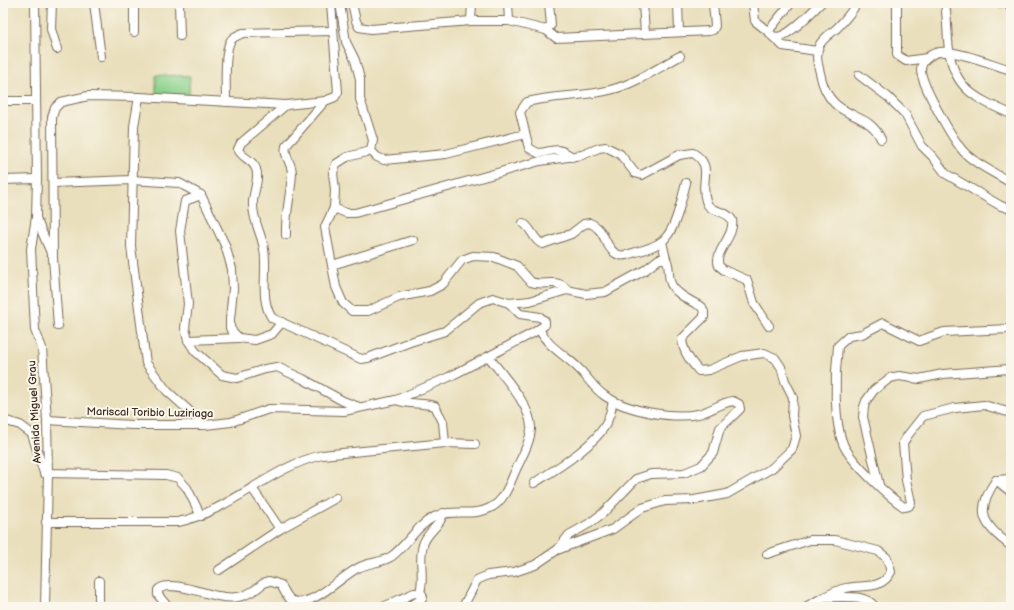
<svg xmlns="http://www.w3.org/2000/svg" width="1014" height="610" viewBox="0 0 1014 610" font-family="'Balsamiq Sans',sans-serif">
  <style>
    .green { fill: #8bd18b; stroke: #637e54 }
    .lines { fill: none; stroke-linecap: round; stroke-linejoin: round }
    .minor-casing { stroke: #786955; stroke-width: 10 }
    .minor { stroke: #fff; stroke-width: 8 }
    .labels { text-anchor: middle; stroke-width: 4; stroke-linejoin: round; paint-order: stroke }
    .street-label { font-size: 11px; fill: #3b2a1e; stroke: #fbf7ec }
  </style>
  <rect width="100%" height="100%" fill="#fbf7ec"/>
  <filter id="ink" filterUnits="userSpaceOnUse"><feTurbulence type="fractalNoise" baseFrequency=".025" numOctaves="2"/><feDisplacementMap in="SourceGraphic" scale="8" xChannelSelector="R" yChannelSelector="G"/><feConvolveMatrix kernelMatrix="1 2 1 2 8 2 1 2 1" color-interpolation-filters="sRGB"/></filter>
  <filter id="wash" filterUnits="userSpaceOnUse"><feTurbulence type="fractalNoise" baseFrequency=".012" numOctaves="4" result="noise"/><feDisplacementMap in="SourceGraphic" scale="16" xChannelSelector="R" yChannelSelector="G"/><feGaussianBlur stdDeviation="0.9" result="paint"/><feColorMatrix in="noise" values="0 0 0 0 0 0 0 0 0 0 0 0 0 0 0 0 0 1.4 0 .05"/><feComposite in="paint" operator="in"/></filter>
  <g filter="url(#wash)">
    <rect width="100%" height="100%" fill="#e9dfbc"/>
    <polygon class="green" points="156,75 190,76 189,96 156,95"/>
  </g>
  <g filter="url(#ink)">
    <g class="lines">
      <g class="minor-casing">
        <g id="minor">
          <polyline points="35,3 37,179 36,217 31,249 35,330 42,348 47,420 48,473 45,607"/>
          <polyline points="52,3 51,29 57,49"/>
          <polyline points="94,3 101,57"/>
          <polyline points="179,3 180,36"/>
          <path d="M331,3L338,92L335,97L325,101L286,105L241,143L238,149C242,159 253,159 256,169C260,180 252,194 253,205C253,221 262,235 264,249C268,271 259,299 272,318L361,359L368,358L410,342L445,331L479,303L493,298L509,303L530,301L567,290L586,294L605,292L645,270L659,259H666C670,266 668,273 670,281C673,293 691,301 702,307L704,312V317L682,339C683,352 691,362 699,371L709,370L742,356L764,353L775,358L781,367L785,381L793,397L792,416L796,436L792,449L772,468L727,494L694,500L665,501L642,508L613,529L557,550L535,565L514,572L488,575L477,580L463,607"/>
          <path d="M340,3L346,42L355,60L360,79V99L373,140L371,151L347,157L336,164L333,173L335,190L334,208L325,227L336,287L343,303L352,311H368L399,297L430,291L443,284L462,260L473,256L494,257L517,266L531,282C544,287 557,277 567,290"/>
          <polyline points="352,3 356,21 359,27 371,29 471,21 509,21 546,30 556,38 709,31 713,30 715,26 713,3"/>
          <polyline points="508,3 509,21"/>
          <polyline points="643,3 645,34"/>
          <polyline points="678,3 679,32"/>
          <polyline points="753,3 755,21 770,33"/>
          <path d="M791,3L770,29V33C779,49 812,11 821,3"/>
          <path d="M857,3C851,13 844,21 836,29C830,34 822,39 819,46C815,55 818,64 820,73C830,124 867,107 881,139"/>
          <polyline points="897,3 897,55 906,61 927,58"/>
          <path d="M945,3C947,16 947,28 948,40C951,87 972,97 1011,114"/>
          <polyline points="1001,3 1005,4"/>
          <polyline points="471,21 472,3"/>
          <polyline points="546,30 551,25 549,3"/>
          <polyline points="134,32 134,3"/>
          <polyline points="772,36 783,46 817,51"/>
          <path d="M1011,70C994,65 956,50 940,52C931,53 922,60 921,69C920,83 956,146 967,155C979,166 997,174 1011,183"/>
          <polyline points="859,75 888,97 905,114 922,146 933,157 946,174 1001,206 1011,209"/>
          <polyline points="139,97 134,126 131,246 146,363 167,391 205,425"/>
          <polyline points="3,101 36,101"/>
          <path d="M226,102C226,89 224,53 230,42C232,37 238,35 243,33L333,31"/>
          <polyline points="371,151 377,157 384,160 446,154 525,134"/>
          <path d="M572,157C556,145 554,152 538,153L529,148L520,112L527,102C554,95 583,97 610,90C635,84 658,68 680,56"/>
          <polyline points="3,180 37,179"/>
          <polyline points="53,183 132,180 179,183 201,195 225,245 232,269 233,289 230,319 230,328 233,332 239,338 255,340 272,334 282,322"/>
          <polyline points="201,195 185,201 180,231 188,304 185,328 188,340 195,351 222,375 237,378 265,369 277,367 303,379 343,401 359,407"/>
          <path d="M334,208L346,213H355L540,161L582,155L599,148L606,147L620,154L635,173L642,175L679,155L693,153C715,166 699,181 706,201C710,214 726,209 732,220C735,237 713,252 719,266L724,270L747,280L754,303L769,326"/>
          <polyline points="36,218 51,253"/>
          <path d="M523,223C532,228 534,242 543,244L571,234L584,224L590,223C606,230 604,246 615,253C622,258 629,254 636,252C644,250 654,247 661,242C676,232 681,200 686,183"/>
          <path d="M286,235C285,214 291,194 292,173C292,163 283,155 286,146L325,101"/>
          <polyline points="662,242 666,259"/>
          <polyline points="332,265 413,240"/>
          <polyline points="58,326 53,258 52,117 55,108 61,102 88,96 139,97 286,105"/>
          <path d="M539,329C548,347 564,354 577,367C587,376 593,388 605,396C627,411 672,419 698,414C711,411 720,403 733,401L739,404L740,409L720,428L713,453L701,466L684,473L651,474L636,479L603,513L590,523L569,535L559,548"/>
          <path d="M1009,329L944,332L919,341L883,323L862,334L849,336L838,346C835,372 833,422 844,446C853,464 888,496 904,507L909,506L911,502L906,480L903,443L908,435L923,416L955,408L984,405L1011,413"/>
          <polyline points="188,340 239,338"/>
          <path d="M396,400C409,405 421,402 435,406L443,422L445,443"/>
          <polyline points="3,420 20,425 32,434 44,473 166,475 178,478 187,488 201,516"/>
          <polyline points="47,420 132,425 205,425 231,422 269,409 344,411 396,400 449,377 533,333 545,325 545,321 540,317 520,314 509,303"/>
          <path d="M1011,479L996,480C974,512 983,525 1011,546"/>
          <polyline points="996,480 1011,492"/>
          <path d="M534,483C556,469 595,446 607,422C610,415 612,408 613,401"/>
          <polyline points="879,485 863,417 864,407 866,401 874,390 890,378 899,376 919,379 943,374 1010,369"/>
          <polyline points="252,488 280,529"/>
          <path d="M46,522H178C231,511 270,467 322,455L445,443L475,444"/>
          <path d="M767,554L810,540H835L878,551L887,558L891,572C881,591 863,584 846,588C832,591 818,601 805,607"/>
          <polyline points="219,570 280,529 336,498"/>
          <polyline points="99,581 99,607"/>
          <path d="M420,592C425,576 418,561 423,545C426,532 442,525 443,513"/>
          <path d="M827,597C843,598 865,593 875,607"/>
          <path d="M168,607L158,595V590C167,579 205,594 218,596C233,599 243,598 256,589C260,586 264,582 269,581L281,585C284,590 286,596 291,600C311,610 341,576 358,568C369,562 383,563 392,556C408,544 416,526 434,517C452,508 473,517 490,508C503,502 509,486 514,474C520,460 530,444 531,429C532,406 502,375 489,357"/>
          <polyline points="383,607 414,593 422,594 423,597 422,599 409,607"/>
        </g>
      </g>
      <use href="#minor" class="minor"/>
    </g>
  </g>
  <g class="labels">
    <g class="street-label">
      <text transform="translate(34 412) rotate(-93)" y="4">Avenida Miguel Grau</text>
      <text transform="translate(150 412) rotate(1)" y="4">Mariscal Toribio Luziriaga</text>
    </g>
  </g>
  <rect width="1014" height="610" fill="none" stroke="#fbf7ec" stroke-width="16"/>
</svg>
